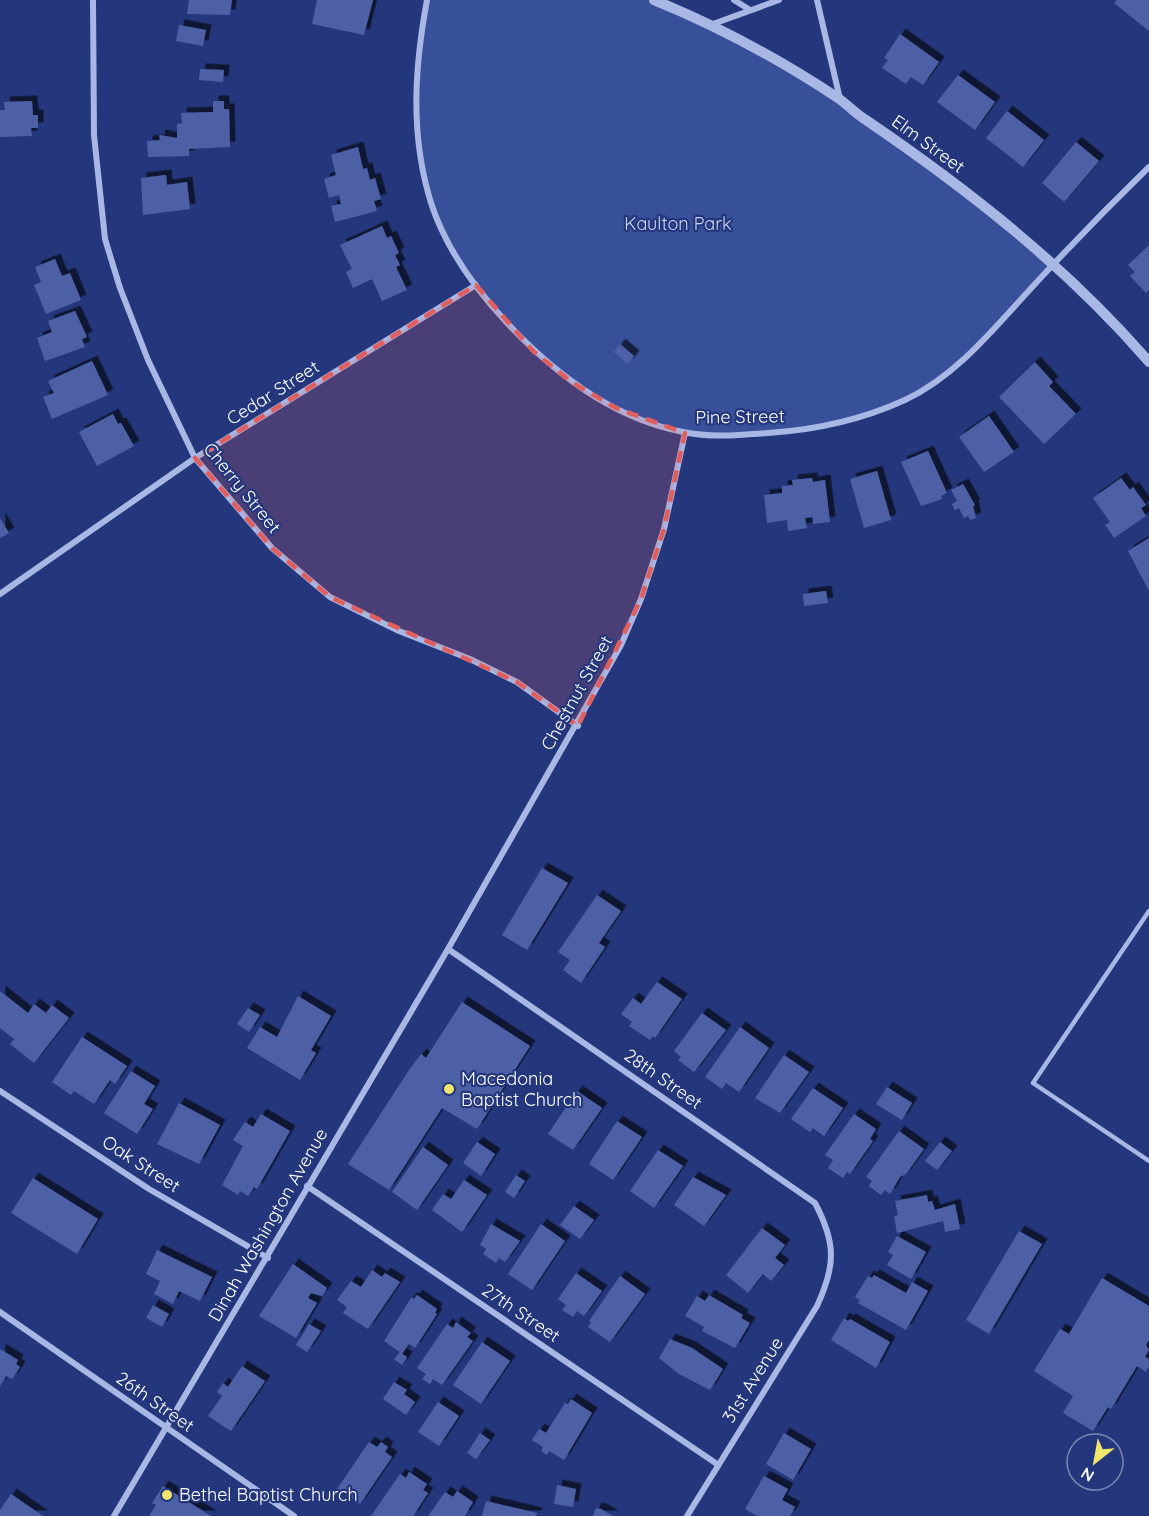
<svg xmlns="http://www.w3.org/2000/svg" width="1149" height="1516" viewBox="0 0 1149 1516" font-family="Quicksand,sans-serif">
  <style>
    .green { fill: #384f9a }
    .building { fill: #4d61a5; filter: url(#shadow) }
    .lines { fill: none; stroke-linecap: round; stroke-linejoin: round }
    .service { stroke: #a9b7e5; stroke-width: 4.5 }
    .minor { stroke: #a9b7e5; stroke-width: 6 }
    .tertiary { stroke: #a9b7e5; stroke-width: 10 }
    .marked { fill: #e05e5e; fill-opacity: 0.2; stroke: #e05e5e; stroke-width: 4.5; stroke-dasharray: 12 8; stroke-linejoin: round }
    .poi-dot { fill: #efe66d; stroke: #24377c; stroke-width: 2 }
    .labels { text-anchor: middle; stroke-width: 4.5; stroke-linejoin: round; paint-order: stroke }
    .street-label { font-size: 18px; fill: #fff; stroke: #24377c }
    .park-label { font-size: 18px; fill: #ccd5f4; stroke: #24377c }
    .poi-label { font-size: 18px; fill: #fff; stroke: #24377c; text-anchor: start }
  </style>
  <defs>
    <filter id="shadow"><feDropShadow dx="5.5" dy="-5.5" stdDeviation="0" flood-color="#0009"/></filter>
  </defs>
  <rect width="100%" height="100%" fill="#24377c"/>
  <path class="green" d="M427,0H654L713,24L840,99L1054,265C1008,311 965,367 908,398C861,424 738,443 685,433C653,427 598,403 572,383C529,349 462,280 441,229C428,199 414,136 415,103C416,69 423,34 427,0Z"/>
  <g class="building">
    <polygon points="189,0 232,0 230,15 187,14"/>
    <polygon points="317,0 373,0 364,35 312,24"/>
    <polygon points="1117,0 1149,0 1149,31 1114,3"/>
    <polygon points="179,25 206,30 203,46 176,41"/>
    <polygon points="900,34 939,62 923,85 911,77 906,84 882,68 888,60 884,58"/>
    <polygon points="200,69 224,70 223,82 199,80"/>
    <polygon points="958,75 995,102 975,130 937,102"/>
    <polygon points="32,101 33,115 38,115 38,128 31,128 32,136 0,137 0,110 5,110 4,102"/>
    <polygon points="213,101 224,101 224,109 229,109 230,147 189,149 189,156 148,157 147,141 160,140 159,135 177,138 177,124 182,123 181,113 213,112"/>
    <polygon points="1007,111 1044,140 1023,167 986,138"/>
    <polygon points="1076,142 1099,161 1064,202 1042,183"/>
    <polygon points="358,147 363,169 367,168 370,180 375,178 381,199 374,201 377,211 335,222 331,206 341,204 339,195 329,198 324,179 336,175 331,155"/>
    <polygon points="166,175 167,185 187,182 190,209 143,215 141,178"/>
    <polygon points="382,226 387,238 391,236 399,253 395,255 400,265 396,267 407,290 382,301 372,279 353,288 346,272 352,269 340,245"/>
    <polygon points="1149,245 1149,290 1146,293 1130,276 1135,272 1128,265"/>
    <polygon points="55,259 62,276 70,273 81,300 46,314 34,285 41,282 35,267"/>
    <polygon points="75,311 87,337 82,339 85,347 45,361 37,338 52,332 48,321"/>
    <polygon points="620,344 634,356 628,364 614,352"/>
    <polygon points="92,361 108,395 52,419 43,397 54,393 48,381"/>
    <polygon points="1035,362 1053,382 1049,386 1076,414 1044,444 999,397"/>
    <polygon points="113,414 118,424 121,423 134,446 97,466 79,432"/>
    <polygon points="989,416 1014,452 984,472 959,437"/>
    <polygon points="928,451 947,493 941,496 942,499 921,506 901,462"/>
    <polygon points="877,471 891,520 864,528 850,479"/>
    <polygon points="812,478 813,482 825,480 830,522 813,524 813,517 805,518 807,528 788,531 787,520 767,523 764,495 782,493 782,486 793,485 792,480"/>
    <polygon points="1121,478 1130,490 1133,487 1146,505 1141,508 1146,516 1114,538 1105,525 1110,522 1093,498"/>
    <polygon points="963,484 975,505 973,506 976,518 970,520 968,516 964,518 959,508 955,510 952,504 957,501 951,490"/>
    <polygon points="0,518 9,533 0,538"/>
    <polygon points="1149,538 1149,591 1128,551"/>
    <polygon points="826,591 828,603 804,606 803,594"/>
    <polygon points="542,868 568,883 527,950 502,935"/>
    <polygon points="597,895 621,911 599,943 605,947 581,983 563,970 570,960 558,952"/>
    <polygon points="657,982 682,999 655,1038 653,1036 650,1040 629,1026 632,1022 621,1014 633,998 641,1004"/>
    <polygon points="0,991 28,1013 34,1004 46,1013 52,1005 69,1018 34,1063 10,1044 14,1039 0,1028"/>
    <polygon points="298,996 331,1016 311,1050 316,1053 300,1080 247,1048 260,1027 277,1037"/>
    <polygon points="462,1002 530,1046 477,1129 442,1108 389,1190 348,1164 409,1070 421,1054 426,1058"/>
    <polygon points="248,1008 260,1015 249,1032 237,1024"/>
    <polygon points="702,1013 726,1030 694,1072 678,1060 681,1057 674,1051"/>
    <polygon points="740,1027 769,1048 739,1092 726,1083 722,1089 705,1077"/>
    <polygon points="82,1037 127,1066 115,1084 110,1080 94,1104 74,1091 71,1095 52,1082"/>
    <polygon points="784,1055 809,1072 780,1113 755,1098"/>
    <polygon points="131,1071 155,1086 144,1104 153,1109 137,1134 104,1113"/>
    <polygon points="887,1087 912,1103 902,1120 876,1104"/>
    <polygon points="813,1088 843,1108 824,1136 813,1128 810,1132 791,1119"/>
    <polygon points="577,1091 602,1108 573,1150 548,1134"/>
    <polygon points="179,1103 220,1125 199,1164 157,1144"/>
    <polygon points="261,1114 290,1131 257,1189 254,1187 248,1196 240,1191 238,1195 222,1185 243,1146 233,1140 245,1122 253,1127"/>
    <polygon points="854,1114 876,1129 870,1139 873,1141 850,1174 847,1172 843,1178 828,1168 833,1160 825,1155"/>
    <polygon points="617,1121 642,1137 613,1180 589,1164"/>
    <polygon points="899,1131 924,1149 906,1174 900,1177 890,1194 885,1190 881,1195 869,1186 872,1181 866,1177"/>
    <polygon points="477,1142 495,1154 481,1176 463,1163"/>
    <polygon points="940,1142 952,1151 937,1170 925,1161"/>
    <polygon points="423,1147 448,1165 417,1210 392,1192"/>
    <polygon points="658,1150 683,1166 654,1208 630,1191"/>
    <polygon points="516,1175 525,1181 514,1198 505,1192"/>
    <polygon points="693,1177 726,1195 704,1226 674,1205"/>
    <polygon points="33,1178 98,1219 77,1254 11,1213"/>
    <polygon points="464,1180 487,1195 462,1232 432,1210 443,1194 451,1199"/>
    <polygon points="927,1195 928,1202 932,1201 935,1210 955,1204 960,1229 945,1232 943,1221 897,1233 894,1216 898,1215 895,1201"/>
    <polygon points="574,1206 594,1220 580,1239 560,1225"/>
    <polygon points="491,1224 520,1241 505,1262 499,1258 496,1263 483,1254 486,1249 480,1245"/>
    <polygon points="541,1224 565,1241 532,1290 508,1274"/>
    <polygon points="762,1228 785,1245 775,1258 784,1265 771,1281 763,1274 748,1293 726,1275"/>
    <polygon points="1019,1231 1042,1244 989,1334 966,1320"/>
    <polygon points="897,1236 926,1252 911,1279 887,1265 893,1255 888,1252"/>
    <polygon points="157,1250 212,1277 200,1301 179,1291 173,1304 154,1294 160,1281 146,1274"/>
    <polygon points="293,1264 327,1288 322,1296 311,1293 308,1298 317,1303 296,1338 259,1316"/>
    <polygon points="372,1270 382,1277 385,1273 400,1282 368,1329 343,1313 347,1307 337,1300 351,1281 361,1287"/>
    <polygon points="576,1273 602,1291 584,1316 577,1311 573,1317 562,1310 566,1305 558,1299"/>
    <polygon points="874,1275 906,1293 912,1282 928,1291 906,1330 858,1303 860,1300 855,1297 868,1276 872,1278"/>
    <polygon points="620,1276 645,1294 610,1342 588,1327 591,1322 589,1321"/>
    <polygon points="1102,1278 1149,1306 1149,1340 1146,1345 1149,1350 1145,1357 1149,1359 1149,1366 1146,1372 1137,1366 1111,1409 1108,1407 1093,1431 1063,1413 1073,1396 1034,1371 1060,1329 1069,1334"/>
    <polygon points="417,1295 437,1309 435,1313 437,1314 415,1348 409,1344 402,1354 407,1357 402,1365 394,1359 400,1352 384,1341 411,1298 414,1299"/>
    <polygon points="709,1295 743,1315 741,1318 750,1323 735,1348 702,1331 704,1327 685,1316 697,1296 705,1301"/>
    <polygon points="153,1305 169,1314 162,1327 146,1318"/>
    <polygon points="844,1318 848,1321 850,1319 890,1342 876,1368 831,1340"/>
    <polygon points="456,1322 471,1333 467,1337 473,1341 442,1385 433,1379 430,1384 422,1379 426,1374 417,1368 447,1324 453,1328"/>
    <polygon points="309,1324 321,1331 307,1352 296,1345"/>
    <polygon points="670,1339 692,1348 723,1369 710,1390 679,1374 659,1358"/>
    <polygon points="482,1342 510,1361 481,1404 453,1385"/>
    <polygon points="0,1349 18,1360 16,1364 20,1367 12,1379 6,1376 0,1386"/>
    <polygon points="242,1366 265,1381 231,1431 208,1416 222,1396 217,1392 223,1383 228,1387"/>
    <polygon points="394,1382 407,1390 404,1394 415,1402 406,1415 383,1399"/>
    <polygon points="571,1399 592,1413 564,1460 549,1451 547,1455 541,1451 543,1447 532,1440 539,1429 546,1433 565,1403 568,1404"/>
    <polygon points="438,1402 459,1416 439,1446 418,1432"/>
    <polygon points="480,1433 490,1440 476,1459 467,1453"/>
    <polygon points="784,1433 811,1449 793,1480 766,1464"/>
    <polygon points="369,1442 377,1447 381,1442 388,1447 385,1452 392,1457 360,1504 337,1489"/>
    <polygon points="409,1472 427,1484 423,1490 428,1493 413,1516 371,1516 400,1474 406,1478"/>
    <polygon points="764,1476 788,1489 782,1500 795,1507 790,1516 757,1516 745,1509"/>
    <polygon points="557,1485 576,1489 573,1507 554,1504"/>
    <polygon points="163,1486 211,1516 149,1516 156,1505 152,1503"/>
    <polygon points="457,1491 473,1502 465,1516 428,1516 445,1492 453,1497"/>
    <polygon points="11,1494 43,1516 0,1516 0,1510"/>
    <polygon points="486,1501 537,1513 536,1516 482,1516"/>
    <polygon points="596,1508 601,1509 613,1516 593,1516"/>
  </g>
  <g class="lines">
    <polyline class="service" points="1149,911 1033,1083 1149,1161"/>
    <g class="minor">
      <polyline points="93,0 94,135 105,239 120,288 148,360 195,458 272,548 330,597 399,631 470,659 517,682 578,726"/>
      <path d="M427,0C414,70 410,138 432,206C447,250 477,291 508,324C556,375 614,419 683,432C711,438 741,435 768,433C816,430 861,420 905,400C957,376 996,326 1035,284C1072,244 1110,205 1149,167"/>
      <polyline points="734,0 750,10"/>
      <polyline points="817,0 840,99"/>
      <polyline points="713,24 779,0"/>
      <polyline points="0,594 195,458 476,285"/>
      <path d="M448,949L815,1203C836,1243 836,1265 817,1306L687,1516"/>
      <polyline points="0,1091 149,1189 268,1258"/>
      <polyline points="307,1186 717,1464"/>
      <polyline points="0,1312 294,1516"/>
      <polyline points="114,1516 448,949 621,645 641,599 664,529 685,433"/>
    </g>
    <path class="tertiary" d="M654,0C718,26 779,59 838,98C848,105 856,114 866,120C969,190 1068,268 1149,362"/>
  </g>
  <path class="marked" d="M476,285L533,351L573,383L616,408L685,433L664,529L641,599L578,726L517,682L330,597L272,548L195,458Z"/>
  <g class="poi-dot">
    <circle cx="449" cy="1089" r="6"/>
    <circle cx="167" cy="1495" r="6"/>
  </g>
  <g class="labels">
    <g class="street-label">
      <text transform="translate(928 144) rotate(36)" y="6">Elm Street</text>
      <text transform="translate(273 393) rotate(-32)" y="6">Cedar Street</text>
      <text transform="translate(740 417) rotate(-1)" y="6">Pine Street</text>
      <text transform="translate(242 488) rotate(51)" y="6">Cherry Street</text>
      <text transform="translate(577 693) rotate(-61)" y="6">Chestnut Street</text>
      <text transform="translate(663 1079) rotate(35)" y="6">28th Street</text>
      <text transform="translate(141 1164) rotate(33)" y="6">Oak Street</text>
      <text transform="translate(268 1225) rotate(-60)" y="6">Dinah Washington Avenue</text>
      <text transform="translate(521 1313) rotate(34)" y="6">27th Street</text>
      <text transform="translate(753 1380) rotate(-58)" y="6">31st Avenue</text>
      <text transform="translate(155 1402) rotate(35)" y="6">26th Street</text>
    </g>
    <g class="park-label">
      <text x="678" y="230">Kaulton Park</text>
    </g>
    <g class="poi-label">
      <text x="461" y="1085">Macedonia<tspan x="461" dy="21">Baptist Church</tspan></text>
      <text x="179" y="1501">Bethel Baptist Church</text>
    </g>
  </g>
  <g transform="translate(1095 1462) rotate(211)"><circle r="28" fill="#24377c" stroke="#7c87b0" stroke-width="1.5"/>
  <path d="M0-4.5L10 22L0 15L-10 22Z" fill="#efe66d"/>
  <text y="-9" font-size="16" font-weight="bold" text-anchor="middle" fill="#ffffff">N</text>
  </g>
</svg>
